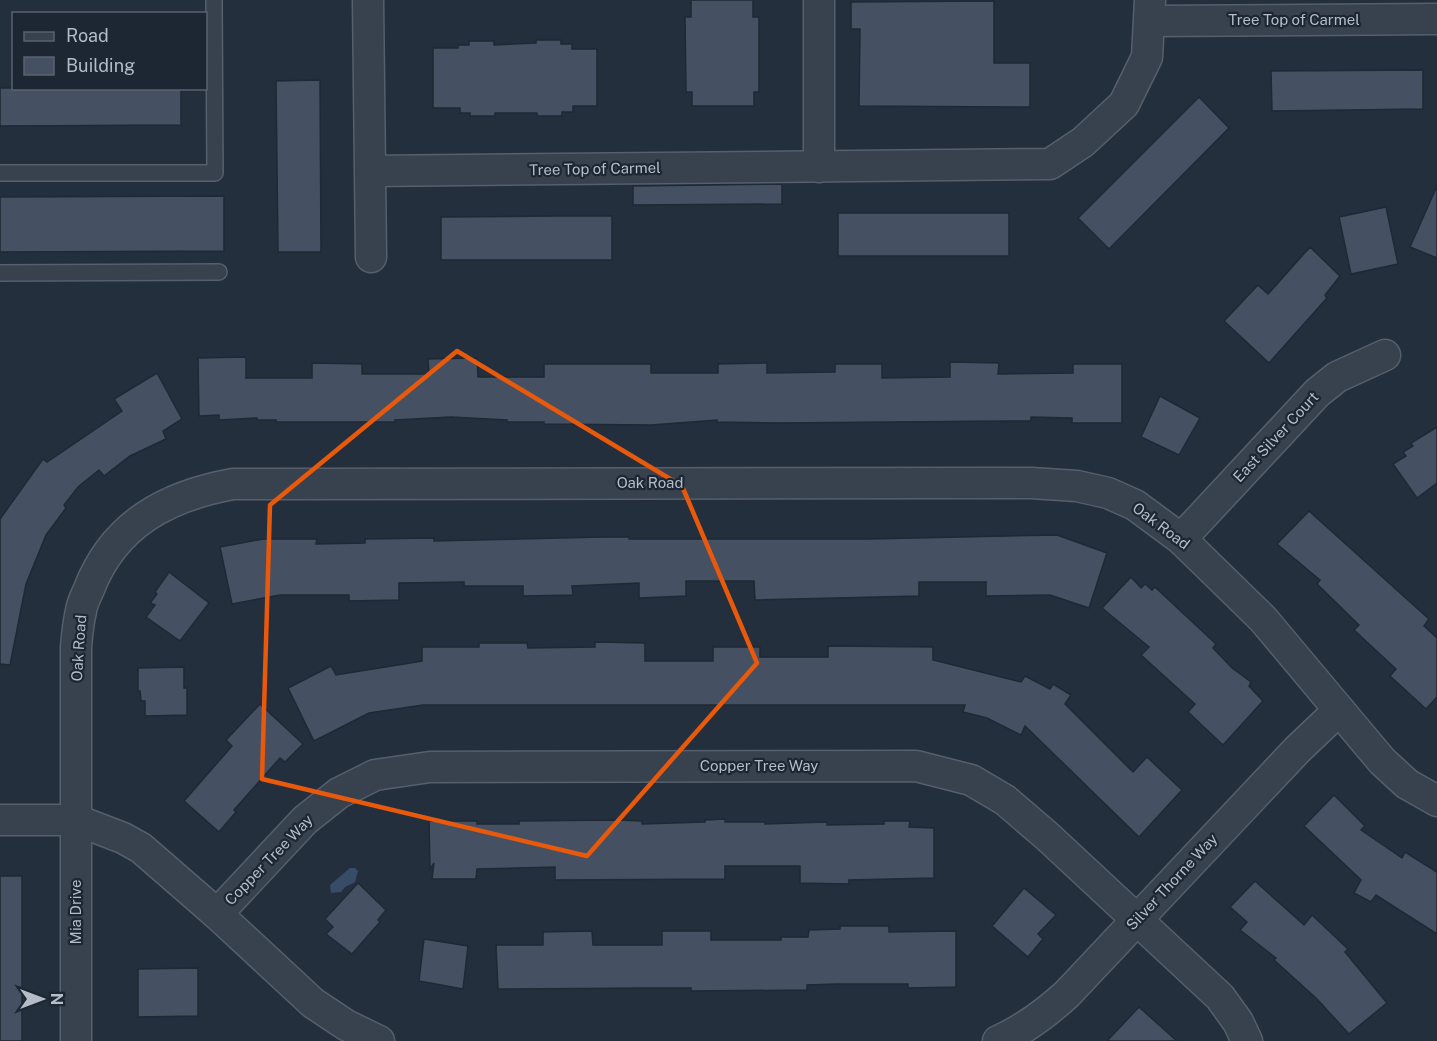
<svg xmlns="http://www.w3.org/2000/svg" width="1437" height="1041" viewBox="0 0 1437 1041" font-family="'Public Sans',sans-serif">
  <style>
    .water { fill: #394c67 }
    .building { fill: #455162; stroke: #1f2835; stroke-width: 1.5 }
    .lines { fill: none; stroke-linecap: round; stroke-linejoin: round }
    .lane-casing { stroke: #565f6c; stroke-width: 18 }
    .street-casing { stroke: #565f6c; stroke-width: 33 }
    .lane { stroke: #38414e; stroke-width: 15 }
    .street { stroke: #38414e; stroke-width: 30 }
    .marked { fill: none; stroke: #e8590c; stroke-width: 4.5; stroke-linejoin: round }
    .labels { text-anchor: middle; stroke-width: 4.5; stroke-linejoin: round; paint-order: stroke }
    .street-label { font-size: 15px; fill: #b4bcc9; stroke: #1d2633 }
  </style>
  <rect width="100%" height="100%" fill="#242f3e"/>
  <polygon class="water" points="350,868 355,868 358,871 355,882 345,887 341,892 331,893 330,885"/>
  <g class="building">
    <polygon points="691,0 753,0 753,17 759,17 759,92 754,92 754,106 692,106 692,92 686,92 685,17 691,17"/>
    <polygon points="994,1 994,63 1030,63 1030,107 859,106 860,29 851,29 851,2"/>
    <polygon points="536,40 561,40 561,44 572,44 572,49 597,49 597,106 573,106 573,112 562,112 562,116 537,116 537,113 495,113 495,116 470,116 470,113 460,113 460,108 433,108 433,48 458,48 458,45 469,45 469,41 494,41 494,45 536,43"/>
    <polygon points="1423,70 1423,109 1272,111 1271,71"/>
    <polygon points="320,80 321,252 278,252 276,81"/>
    <polygon points="0,88 181,88 181,125 0,126"/>
    <polygon points="1199,97 1229,128 1109,249 1078,218"/>
    <polygon points="782,184 782,204 633,205 633,186"/>
    <polygon points="1437,186 1437,258 1410,247"/>
    <polygon points="224,196 224,251 0,252 0,197"/>
    <polygon points="1386,207 1398,264 1351,274 1339,217"/>
    <rect x="838" y="213" width="171" height="43"/>
    <polygon points="554,216 612,216 612,260 441,260 441,217"/>
    <polygon points="1310,247 1340,276 1325,295 1327,298 1269,363 1224,321 1258,285 1268,294"/>
    <polygon points="246,357 246,378 312,378 312,363 362,364 362,374 429,374 428,359 477,358 478,377 544,377 544,364 651,364 651,373 718,373 718,364 767,363 767,373 835,372 835,364 882,364 882,378 950,377 950,362 999,363 998,374 1073,373 1073,364 1122,364 1122,423 1072,423 1072,418 1031,417 1031,421 1007,421 777,423 717,422 717,420 651,425 544,424 544,422 507,422 507,420 451,417 395,420 395,422 276,422 276,420 257,420 257,418 219,420 219,415 199,416 198,358"/>
    <polygon points="157,373 182,419 163,431 166,439 130,456 104,476 99,470 78,487 64,505 66,508 46,535 26,584 10,665 0,664 0,519 43,459 47,462 122,411 114,399"/>
    <polygon points="1160,396 1200,418 1179,455 1141,437"/>
    <polygon points="1437,427 1437,483 1417,498 1393,464 1406,456 1403,452 1413,446 1411,443"/>
    <polygon points="1309,511 1429,619 1424,626 1437,638 1437,697 1426,709 1390,676 1396,669 1354,630 1359,625 1317,584 1320,580 1277,544"/>
    <polygon points="1057,535 1107,553 1089,608 1050,595 986,596 986,582 919,582 919,596 755,600 754,581 686,581 686,596 639,598 639,583 572,586 573,595 523,596 523,586 464,586 464,582 399,583 399,600 349,601 349,595 280,595 232,604 220,547 263,539 317,539 316,544 365,543 365,539 434,538 434,541 603,537 629,537 629,539 869,539"/>
    <polygon points="169,572 209,603 180,641 146,617 155,605 150,603 157,594 155,592"/>
    <polygon points="1131,577 1141,588 1145,584 1152,590 1155,587 1216,644 1213,648 1232,668 1251,682 1249,686 1263,701 1223,745 1188,712 1195,704 1141,655 1149,647 1102,608"/>
    <polygon points="595,642 645,643 645,661 713,661 713,647 760,647 760,657 828,657 828,646 933,647 933,660 1021,682 1025,676 1050,689 1053,684 1071,695 1065,704 1133,772 1147,757 1182,790 1139,837 1025,726 1021,735 987,718 963,712 965,705 423,705 369,713 314,741 288,688 331,666 336,675 422,661 422,647 479,647 479,643 527,643 528,648 595,647"/>
    <polygon points="184,667 184,688 187,688 187,715 145,716 145,701 141,701 140,691 138,691 138,668"/>
    <polygon points="260,704 303,744 285,762 280,758 234,810 236,812 219,832 184,801 232,746 226,740"/>
    <polygon points="1334,795 1365,826 1361,830 1402,858 1405,852 1437,872 1437,934 1376,895 1371,902 1354,893 1361,880 1304,826"/>
    <polygon points="725,819 725,822 765,822 765,824 827,822 827,825 884,824 884,821 910,821 909,827 934,828 934,878 849,880 849,884 800,883 800,866 725,866 725,879 555,880 555,867 477,869 476,879 432,879 434,863 430,869 429,821 477,821 477,824 519,824 519,821 617,820 642,821 642,824 705,822 705,820"/>
    <rect x="0" y="876" width="22" height="165"/>
    <polygon points="1255,881 1304,925 1312,915 1348,949 1345,952 1387,1003 1349,1034 1317,999 1274,960 1276,958 1240,930 1247,922 1230,907"/>
    <polygon points="358,883 386,910 378,920 380,922 352,954 326,934 333,927 325,919"/>
    <polygon points="1024,888 1056,915 1038,934 1043,939 1028,957 992,926"/>
    <polygon points="840,926 889,926 889,932 956,931 956,987 908,988 908,984 836,984 807,985 807,990 691,991 691,988 649,988 498,989 496,945 543,945 543,932 592,931 593,945 662,945 662,931 711,931 711,940 781,940 781,937 808,937 809,930 840,929"/>
    <polygon points="424,939 468,946 463,989 419,981"/>
    <polygon points="198,968 198,1016 138,1017 138,969"/>
    <polygon points="1139,1007 1177,1041 1107,1041"/>
  </g>
  <g class="lines">
    <g class="lane-casing">
      <g id="lane">
        <polyline points="0,173 215,173 214,0"/>
        <polyline points="0,273 219,272"/>
      </g>
    </g>
    <g class="street-casing">
      <g id="street">
        <polyline points="368,0 371,257"/>
        <polyline points="819,0 819,167"/>
        <polyline points="1150,21 1437,19"/>
        <polyline points="371,171 1050,164 1083,142 1124,104 1147,57 1150,0"/>
        <polyline points="1181,539 1317,393 1337,377 1385,355"/>
        <polyline points="0,820 76,820 123,838 141,848 217,914 313,1003 346,1025 379,1041"/>
        <polyline points="217,914 305,820 339,793 375,775 430,767 916,766 971,780 1005,800 1047,836 1220,997 1238,1022 1247,1041"/>
        <path d="M76,1041V647C77,635 78,623 81,611C82,603 86,596 89,589C114,524 167,496 233,484L1031,483L1077,486L1108,493L1135,505L1181,539L1263,619L1382,761L1407,784L1437,801"/>
        <path d="M998,1041C1025,1029 1045,1014 1067,994L1297,750L1338,711"/>
      </g>
    </g>
    <use href="#lane" class="lane"/>
    <use href="#street" class="street"/>
  </g>
  <path class="marked" d="M457,351L682,486L757,663L587,856L262,779L270,505Z"/>
  <g class="labels">
    <g class="street-label">
      <text x="1294" y="25">Tree Top of Carmel</text>
      <text transform="translate(595 169) rotate(-1)" y="5">Tree Top of Carmel</text>
      <text transform="translate(1276 437) rotate(-47)" y="5">East Silver Court</text>
      <text x="650" y="488">Oak Road</text>
      <text transform="translate(1161 526) rotate(37)" y="5">Oak Road</text>
      <text transform="translate(79 648) rotate(-86)" y="5">Oak Road</text>
      <text x="759" y="771">Copper Tree Way</text>
      <text transform="translate(269 860) rotate(-46)" y="5">Copper Tree Way</text>
      <text transform="translate(1172 882) rotate(-47)" y="5">Silver Thorne Way</text>
      <text transform="translate(76 912) rotate(-90)" y="5">Mia Drive</text>
    </g>
  </g>
  <rect x="12" y="12" width="195" height="78" fill="#1d2633" stroke="#59626f" stroke-width="1.5"/>
  <rect x="24" y="32" width="30" height="9" fill="#38414e" stroke="#59626f" stroke-width="1.5"/>
  <text x="66" y="42" font-size="18" fill="#b4bcc9">Road</text>
  <rect x="24" y="57" width="30" height="18" fill="#455162" stroke="#59626f" stroke-width="1.5"/>
  <text x="66" y="72" font-size="18" fill="#b4bcc9">Building</text>
  <g transform="translate(42 999) rotate(90)" stroke="#1d2633" stroke-width="4.5" paint-order="stroke">
  <path d="M0-4.5L10 22L0 15L-10 22Z" fill="#b4bcc9"/>
  <text y="-9" font-size="16" font-weight="bold" text-anchor="middle" fill="#b4bcc9">N</text>
  </g>
</svg>
